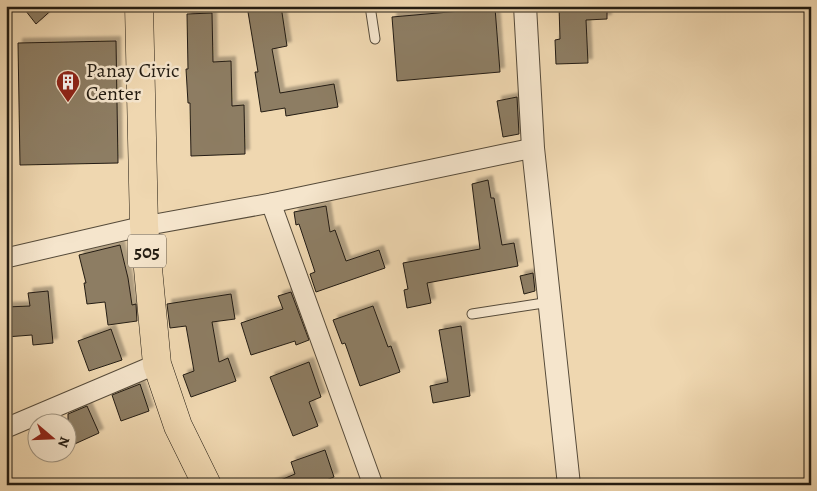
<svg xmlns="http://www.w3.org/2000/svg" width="817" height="491" viewBox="0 0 817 491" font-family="Alegreya,serif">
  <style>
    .building { fill: #8d7d64; stroke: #231c12; filter: url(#shadow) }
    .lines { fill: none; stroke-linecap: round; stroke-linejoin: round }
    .service-casing { stroke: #564b3a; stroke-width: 11 }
    .minor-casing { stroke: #564b3a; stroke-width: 21 }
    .tertiary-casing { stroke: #564b3a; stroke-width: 24 }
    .primary-casing { stroke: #231c12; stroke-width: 29 }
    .service { stroke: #f5e5cc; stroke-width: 9 }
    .minor { stroke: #f5e5cc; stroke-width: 19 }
    .tertiary { stroke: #f5e5cc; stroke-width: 22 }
    .primary { stroke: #efd7b0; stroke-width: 28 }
    .labels { text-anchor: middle; stroke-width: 5; stroke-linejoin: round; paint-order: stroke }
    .shield { fill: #f5e5cc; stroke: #62584a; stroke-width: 1 }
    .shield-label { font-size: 19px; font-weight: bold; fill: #231c12 }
    .poi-label { font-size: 20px; fill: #231c12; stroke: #f5e5cc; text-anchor: start }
  </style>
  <defs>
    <filter id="shadow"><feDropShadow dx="4.5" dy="-4.5" stdDeviation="1" flood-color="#0004"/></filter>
  </defs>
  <rect width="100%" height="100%" fill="#efd7b0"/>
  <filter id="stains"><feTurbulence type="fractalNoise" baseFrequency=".004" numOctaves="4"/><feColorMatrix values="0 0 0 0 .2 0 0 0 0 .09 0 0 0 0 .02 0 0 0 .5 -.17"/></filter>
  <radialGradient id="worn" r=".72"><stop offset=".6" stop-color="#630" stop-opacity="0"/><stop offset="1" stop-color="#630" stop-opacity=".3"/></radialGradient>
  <g class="building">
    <polygon points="22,6 56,6 36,24"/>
    <polygon points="247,6 281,6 287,46 272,49 280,93 334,84 338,107 286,116 285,108 261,112 255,72 258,72"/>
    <polygon points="559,6 607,6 607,19 586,20 588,63 556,64 555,40 560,39"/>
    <polygon points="495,8 500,72 397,81 392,17"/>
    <polygon points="212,13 213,62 231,61 232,106 244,105 245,154 191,156 190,103 188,103 186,69 188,69 187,14"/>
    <polygon points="116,41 118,163 20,165 18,43"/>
    <polygon points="517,97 519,134 503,137 497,101"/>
    <polygon points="488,180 491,198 494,198 502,245 514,243 518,266 427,283 431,303 407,308 404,290 408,289 403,263 480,249 472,184"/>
    <polygon points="326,206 330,232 335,230 346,261 379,250 385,268 316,292 310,274 315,272 299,224 296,225 294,212"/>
    <polygon points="120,245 128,278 132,305 136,304 137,321 108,325 105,302 87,304 84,283 86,283 79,255"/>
    <polygon points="533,273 535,291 524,294 520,276"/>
    <polygon points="48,291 53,343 33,345 32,335 6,337 6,307 30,306 28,293"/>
    <polygon points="291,292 309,340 296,345 295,341 251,355 241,323 283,309 278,296"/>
    <polygon points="231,294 235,319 212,322 219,362 228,358 236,381 191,397 183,375 194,371 186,326 170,328 167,304"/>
    <polygon points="373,306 388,347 391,346 400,372 360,386 345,343 342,344 333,320"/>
    <polygon points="461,326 470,396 433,403 430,386 448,382 439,330"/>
    <polygon points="111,329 122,360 89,371 78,341"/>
    <polygon points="309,362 321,397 309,402 318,426 293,436 270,377"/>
    <polygon points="140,384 149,411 121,421 112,395"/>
    <polygon points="87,406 99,433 68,447 68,414"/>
    <polygon points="325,450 334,477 314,485 269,485 295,474 291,462"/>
  </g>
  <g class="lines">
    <g class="service-casing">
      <g id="service">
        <polyline points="370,6 375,39"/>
        <polyline points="472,314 550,302"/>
      </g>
    </g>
    <g class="minor-casing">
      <g id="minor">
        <polyline points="271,203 373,485"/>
        <polyline points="6,258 144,226 271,203 533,148"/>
        <polyline points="6,428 157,364"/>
      </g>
    </g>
    <g class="tertiary-casing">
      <polyline id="tertiary" points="525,6 533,148 569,485"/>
    </g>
    <g class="primary-casing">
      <polyline id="primary" points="139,6 144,226 157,364 178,426 207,485"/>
    </g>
    <use href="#service" class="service"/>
    <use href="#minor" class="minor"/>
    <use href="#tertiary" class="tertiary"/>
    <use href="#primary" class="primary"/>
  </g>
  <defs>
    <g id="building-pin" transform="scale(1.25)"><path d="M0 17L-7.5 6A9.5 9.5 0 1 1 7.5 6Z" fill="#8f2418" stroke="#f5e5cc"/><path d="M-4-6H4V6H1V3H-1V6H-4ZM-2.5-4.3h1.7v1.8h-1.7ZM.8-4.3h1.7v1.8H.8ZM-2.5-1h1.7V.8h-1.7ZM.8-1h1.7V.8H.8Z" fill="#fff"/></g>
  </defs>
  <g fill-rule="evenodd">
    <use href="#building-pin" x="68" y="82"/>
  </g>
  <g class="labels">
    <rect class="shield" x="128" y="234.5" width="38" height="33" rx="4"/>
    <g class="shield-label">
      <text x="147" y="258">505</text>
    </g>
    <g class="poi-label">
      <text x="86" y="77">Panay Civic<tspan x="86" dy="23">Center</tspan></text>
    </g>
  </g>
  <rect width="817" height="491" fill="none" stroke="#efd7b0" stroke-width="25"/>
  <rect x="8" y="8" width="802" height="476" fill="none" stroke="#231c12" stroke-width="2.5"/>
  <rect x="12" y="12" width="792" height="466" fill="none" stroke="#231c12"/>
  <g transform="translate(52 438) rotate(109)"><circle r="24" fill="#f5e5cc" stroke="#a19582"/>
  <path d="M0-4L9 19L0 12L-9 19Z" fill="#8f2418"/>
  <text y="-8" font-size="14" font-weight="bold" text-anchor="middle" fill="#231c12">N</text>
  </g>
  <rect width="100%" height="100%" filter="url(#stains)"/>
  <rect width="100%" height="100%" fill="url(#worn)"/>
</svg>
